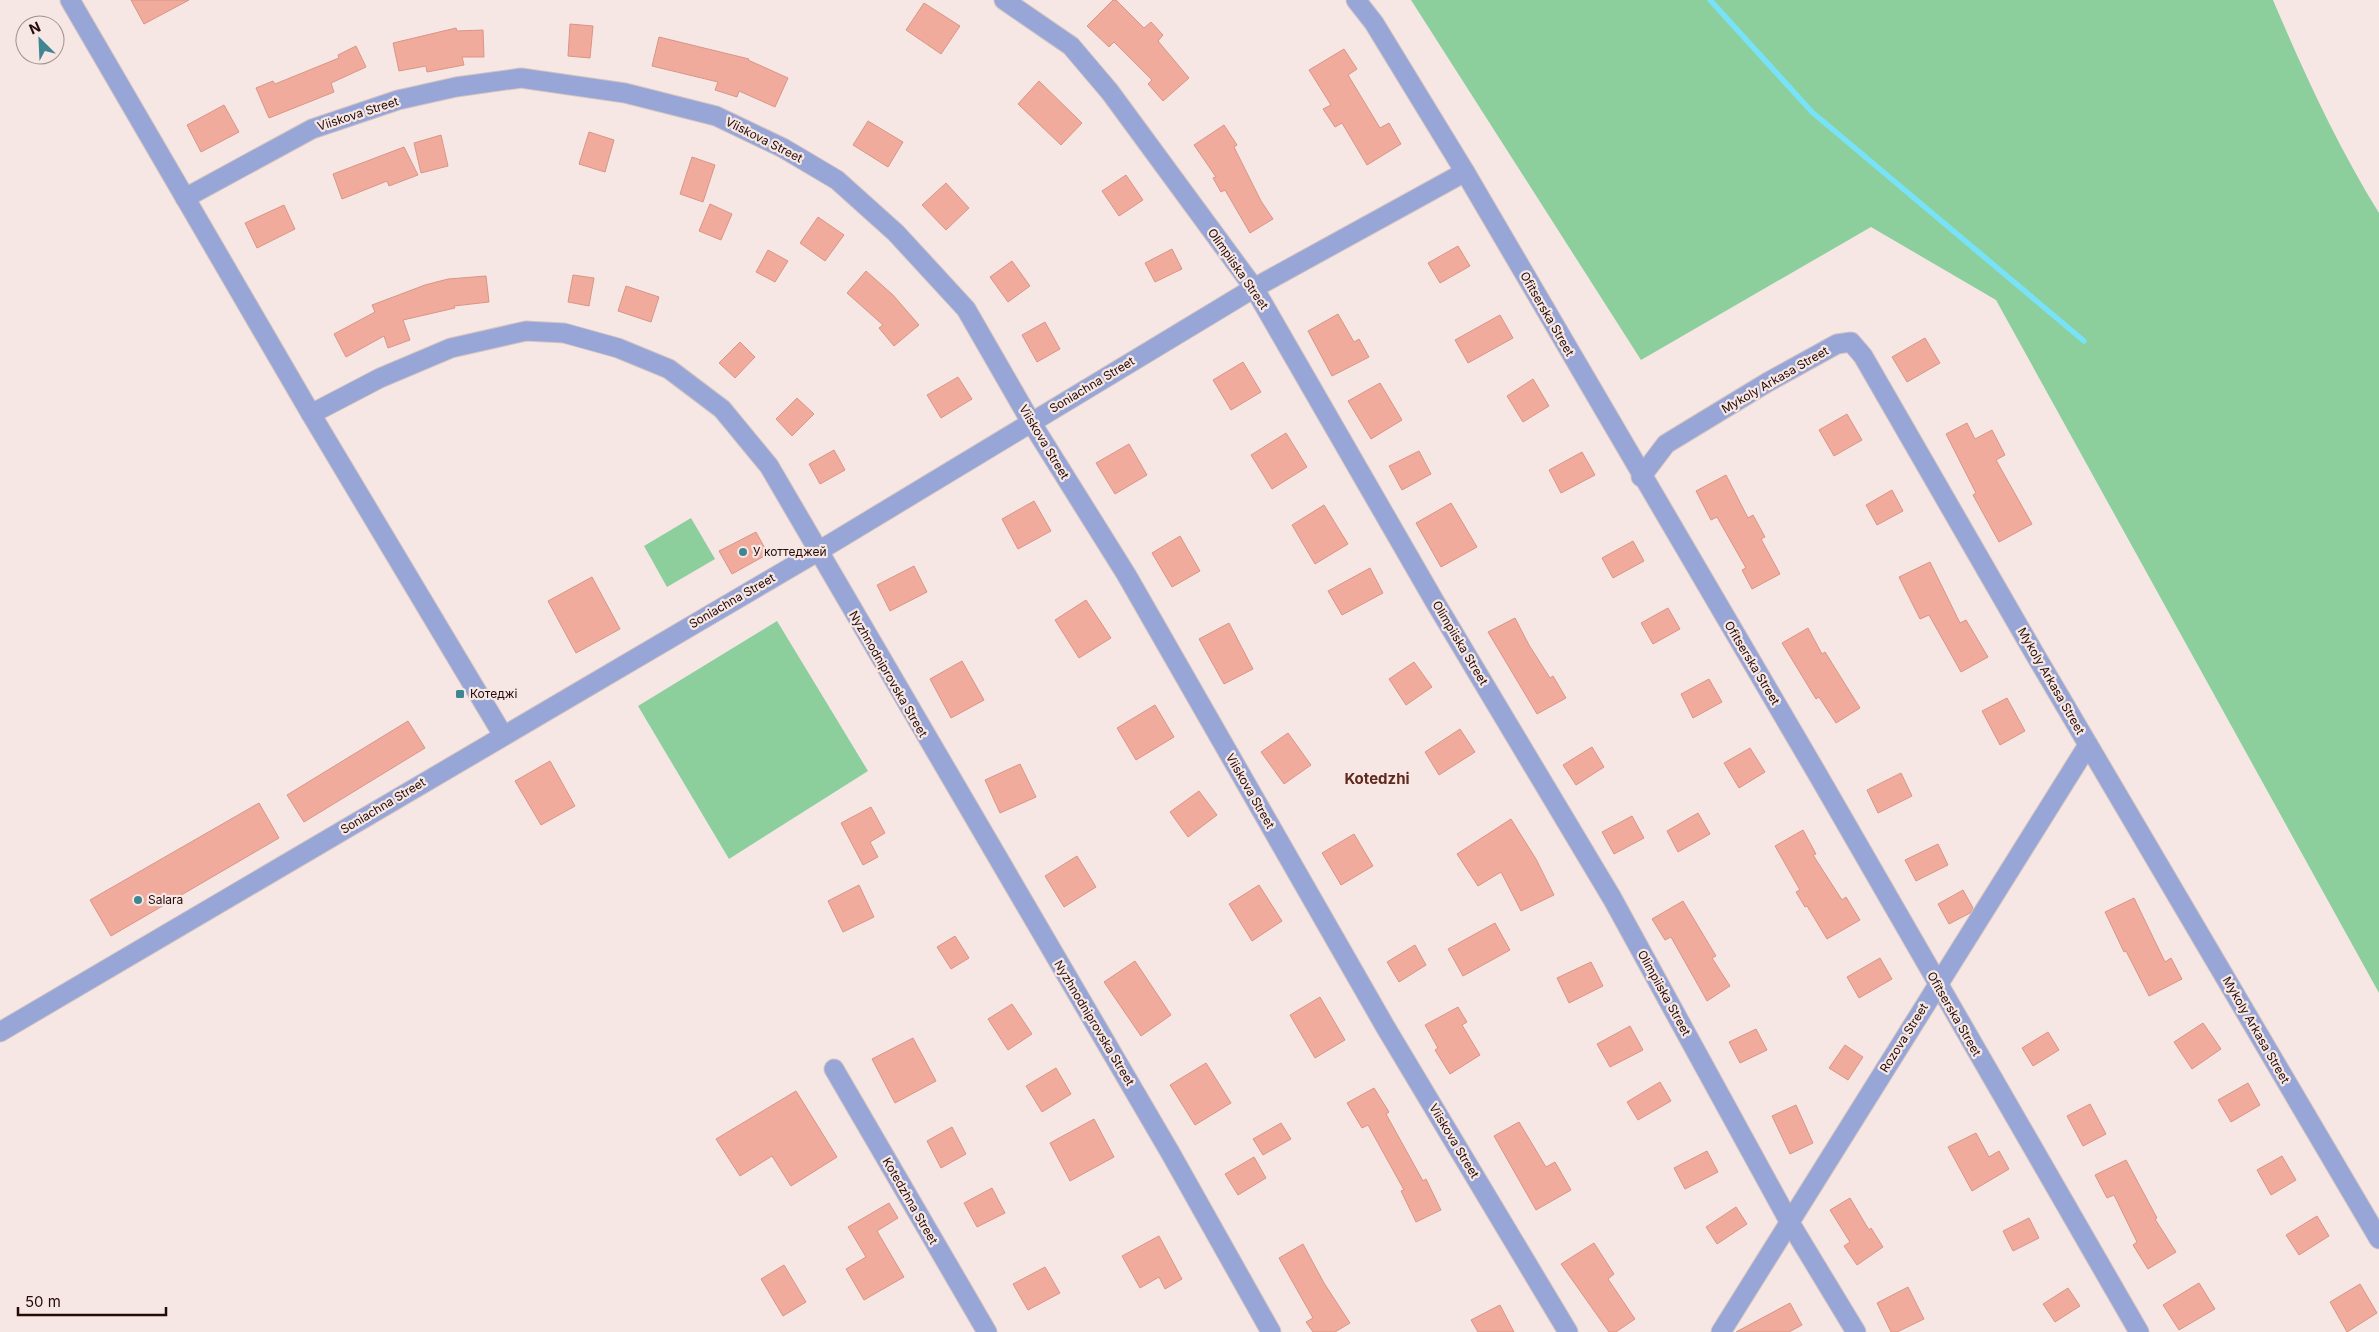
<svg xmlns="http://www.w3.org/2000/svg" width="2379" height="1332" viewBox="0 0 2379 1332" font-family="Inter,sans-serif">
  <style>
    .green { fill: #8dce9d }
    .lines { fill: none; stroke-linecap: round; stroke-linejoin: round }
    .stream { stroke: #78e3f8; stroke-width: 5.5 }
    .building { fill: #f1ab9d; stroke: #d99587 }
    .street-casing { stroke: #d4c4c1; stroke-width: 21 }
    .street { stroke: #97a6d7; stroke-width: 19 }
    .poi-dot { fill: #408592; stroke: #f6e7e4; stroke-width: 2 }
    .labels { text-anchor: middle; stroke-width: 4.5; stroke-linejoin: round; paint-order: stroke }
    .street-label { font-size: 12px; fill: #240b07; stroke: #f6e7e4 }
    .poi-label { font-size: 12px; fill: #240b07; stroke: #f6e7e4; text-anchor: start }
    .quarter-label { font-size: 15px; font-weight: bold; fill: #61281e; stroke: #f6e7e4 }
  </style>
  <rect width="100%" height="100%" fill="#f6e7e4"/>
  <g class="green">
    <path d="M1411,0H2273C2304,73 2337,145 2379,213V993L1996,300L1871,227L1641,360Z"/>
    <polygon points="691,518 715,559 667,587 644,546"/>
    <polygon points="777,621 868,771 729,859 638,706"/>
  </g>
  <g class="lines">
    <polyline class="stream" points="1710,0 1812,112 2084,341"/>
  </g>
  <g class="building">
    <polygon points="131,0 189,0 144,24"/>
    <polygon points="1113,0 1116,0 1144,28 1151,22 1163,35 1158,41 1189,78 1163,101 1148,84 1152,80 1114,42 1109,47 1087,26"/>
    <polygon points="924,3 960,26 941,54 906,30"/>
    <polygon points="570,24 593,26 590,58 568,56"/>
    <polygon points="456,28 457,31 483,30 484,57 462,57 464,65 427,72 426,66 399,71 393,43"/>
    <polygon points="659,37 749,59 748,60 788,78 775,107 739,91 737,97 715,90 718,82 652,66"/>
    <polygon points="356,46 366,67 331,83 334,92 269,118 256,88 273,81 275,84 339,58 338,55"/>
    <polygon points="1344,49 1357,69 1348,75 1380,128 1389,123 1401,144 1367,165 1342,123 1335,127 1323,109 1331,105 1309,70"/>
    <polygon points="1039,81 1082,123 1061,145 1018,104"/>
    <polygon points="224,105 239,132 201,152 187,125"/>
    <polygon points="868,121 903,142 888,167 853,145"/>
    <polygon points="1224,125 1237,145 1234,147 1261,201 1273,219 1250,233 1225,190 1221,192 1213,178 1216,177 1194,145"/>
    <polygon points="589,132 614,140 605,172 579,164"/>
    <polygon points="441,135 448,166 421,173 414,143"/>
    <polygon points="404,147 418,175 389,186 387,181 342,199 333,174"/>
    <polygon points="692,157 715,165 703,202 680,194"/>
    <polygon points="1126,175 1143,200 1119,216 1102,191"/>
    <polygon points="946,183 969,208 946,230 922,205"/>
    <polygon points="710,204 732,214 721,240 699,231"/>
    <polygon points="284,205 295,229 257,248 245,223"/>
    <polygon points="818,217 844,235 825,261 800,243"/>
    <polygon points="1458,246 1470,266 1440,283 1428,263"/>
    <polygon points="1172,249 1182,269 1155,282 1145,263"/>
    <polygon points="768,250 788,261 775,282 756,272"/>
    <polygon points="1012,261 1030,286 1008,302 990,277"/>
    <polygon points="866,271 893,295 919,325 894,346 879,328 883,325 847,293"/>
    <polygon points="573,275 594,278 589,306 568,302"/>
    <polygon points="486,276 489,302 454,306 455,308 403,320 410,340 388,348 384,336 346,357 334,334 375,312 372,305 425,285 448,279"/>
    <polygon points="626,286 659,297 651,322 618,311"/>
    <polygon points="1338,314 1354,342 1359,339 1369,357 1332,376 1308,331"/>
    <polygon points="1500,315 1513,338 1468,363 1455,340"/>
    <polygon points="1045,322 1060,349 1037,362 1022,335"/>
    <polygon points="1925,338 1940,363 1907,382 1892,357"/>
    <polygon points="740,342 755,357 735,378 719,363"/>
    <polygon points="1243,362 1261,392 1231,410 1213,380"/>
    <polygon points="958,377 972,399 941,418 927,395"/>
    <polygon points="1533,379 1549,406 1523,422 1507,396"/>
    <polygon points="1380,383 1402,420 1371,439 1348,401"/>
    <polygon points="797,398 814,414 792,436 776,419"/>
    <polygon points="1847,414 1862,440 1834,456 1819,430"/>
    <polygon points="1967,423 1975,439 1992,430 2005,455 1996,460 2032,524 1999,542 1973,495 1976,493 1946,434"/>
    <polygon points="1286,433 1307,467 1272,489 1251,455"/>
    <polygon points="1129,444 1147,475 1115,494 1096,463"/>
    <polygon points="834,450 845,470 820,484 809,464"/>
    <polygon points="1419,451 1431,474 1402,490 1389,466"/>
    <polygon points="1582,452 1595,475 1561,493 1549,470"/>
    <polygon points="1726,475 1748,518 1753,515 1765,537 1761,539 1780,574 1752,589 1742,570 1746,568 1717,517 1711,520 1696,491"/>
    <polygon points="1892,490 1903,511 1877,525 1866,505"/>
    <polygon points="1034,501 1051,531 1018,549 1002,519"/>
    <polygon points="1451,503 1477,547 1441,567 1416,523"/>
    <polygon points="1324,505 1348,544 1315,564 1292,525"/>
    <polygon points="756,532 768,554 732,574 719,551"/>
    <polygon points="1180,536 1200,571 1172,587 1152,553"/>
    <polygon points="1633,541 1644,561 1613,578 1602,558"/>
    <polygon points="1930,562 1960,623 1966,620 1988,657 1961,672 1929,615 1920,619 1899,577"/>
    <polygon points="914,566 927,592 890,611 877,585"/>
    <polygon points="1370,568 1383,593 1342,615 1328,591"/>
    <polygon points="592,577 620,629 576,653 548,601"/>
    <polygon points="1086,600 1111,638 1079,658 1055,620"/>
    <polygon points="1668,608 1680,629 1653,644 1641,623"/>
    <polygon points="1515,618 1529,645 1550,678 1553,676 1566,698 1537,714 1488,632"/>
    <polygon points="1229,623 1253,669 1224,684 1199,639"/>
    <polygon points="1808,628 1822,654 1825,652 1860,708 1836,723 1819,697 1816,699 1782,643"/>
    <polygon points="962,661 984,700 951,718 930,679"/>
    <polygon points="1414,662 1432,687 1406,705 1389,679"/>
    <polygon points="1709,679 1722,702 1693,718 1681,694"/>
    <polygon points="2007,698 2025,731 2000,745 1982,711"/>
    <polygon points="1155,705 1174,737 1136,760 1117,728"/>
    <polygon points="408,721 425,748 304,822 287,795"/>
    <polygon points="1460,729 1475,752 1439,775 1425,752"/>
    <polygon points="1288,733 1311,765 1284,784 1261,752"/>
    <polygon points="1592,747 1604,767 1576,785 1563,765"/>
    <polygon points="1750,748 1765,772 1739,788 1724,763"/>
    <polygon points="550,761 575,806 541,825 515,781"/>
    <polygon points="1020,764 1036,797 1000,813 985,780"/>
    <polygon points="1901,773 1912,796 1878,813 1867,790"/>
    <polygon points="1199,791 1217,815 1188,837 1170,812"/>
    <polygon points="259,803 279,838 111,936 90,900"/>
    <polygon points="871,807 885,833 870,842 878,857 863,865 841,823"/>
    <polygon points="1698,813 1710,834 1678,852 1667,831"/>
    <polygon points="1632,816 1644,838 1614,854 1602,832"/>
    <polygon points="1511,819 1536,859 1554,895 1521,911 1501,872 1478,886 1457,854"/>
    <polygon points="1803,830 1816,854 1813,855 1842,900 1846,897 1860,920 1827,939 1807,906 1805,907 1796,892 1800,890 1775,846"/>
    <polygon points="1354,834 1373,866 1341,885 1322,853"/>
    <polygon points="1938,844 1948,865 1916,881 1905,860"/>
    <polygon points="1077,856 1096,887 1064,907 1045,876"/>
    <polygon points="859,885 874,917 843,932 828,901"/>
    <polygon points="1259,885 1282,921 1252,941 1229,904"/>
    <polygon points="1963,890 1973,908 1970,913 1949,924 1938,904"/>
    <polygon points="2134,898 2165,962 2171,958 2182,979 2149,996 2126,951 2124,952 2105,912"/>
    <polygon points="1683,901 1716,956 1712,958 1730,986 1707,1001 1671,937 1665,940 1652,919"/>
    <polygon points="1495,923 1510,950 1463,976 1448,949"/>
    <polygon points="955,936 969,958 951,969 937,947"/>
    <polygon points="1415,945 1426,965 1399,982 1387,962"/>
    <polygon points="1880,958 1892,979 1859,998 1847,977"/>
    <polygon points="1135,961 1171,1015 1141,1036 1104,982"/>
    <polygon points="1591,962 1603,986 1569,1003 1557,978"/>
    <polygon points="1320,997 1345,1040 1315,1058 1290,1015"/>
    <polygon points="1012,1004 1032,1034 1008,1050 988,1019"/>
    <polygon points="1458,1007 1467,1022 1462,1025 1480,1055 1450,1074 1435,1050 1438,1048 1425,1025"/>
    <polygon points="2203,1023 2221,1049 2192,1069 2174,1042"/>
    <polygon points="1630,1026 1643,1050 1610,1067 1597,1044"/>
    <polygon points="1756,1029 1767,1050 1740,1063 1729,1042"/>
    <polygon points="2048,1032 2059,1050 2033,1066 2022,1048"/>
    <polygon points="913,1038 936,1081 895,1103 872,1059"/>
    <polygon points="1845,1045 1863,1057 1848,1080 1829,1068"/>
    <polygon points="1206,1063 1231,1103 1195,1125 1170,1085"/>
    <polygon points="1056,1068 1071,1094 1042,1112 1026,1086"/>
    <polygon points="1660,1082 1671,1101 1638,1120 1627,1102"/>
    <polygon points="2248,1083 2260,1105 2231,1122 2218,1100"/>
    <polygon points="1374,1088 1389,1112 1386,1114 1423,1181 1426,1179 1441,1210 1416,1222 1401,1191 1404,1190 1368,1125 1362,1128 1347,1103"/>
    <polygon points="796,1091 837,1157 791,1186 772,1156 740,1176 716,1139"/>
    <polygon points="2090,1104 2106,1134 2083,1146 2067,1116"/>
    <polygon points="1796,1105 1813,1143 1790,1154 1772,1116"/>
    <polygon points="1094,1119 1114,1157 1070,1181 1050,1143"/>
    <polygon points="1519,1122 1546,1167 1555,1162 1571,1190 1536,1210 1494,1136"/>
    <polygon points="1281,1123 1291,1139 1263,1155 1253,1139"/>
    <polygon points="952,1127 966,1154 941,1168 927,1141"/>
    <polygon points="1976,1133 1989,1157 1999,1151 2009,1169 1972,1191 1948,1147"/>
    <polygon points="1707,1151 1718,1172 1685,1189 1674,1168"/>
    <polygon points="2282,1156 2296,1180 2271,1195 2257,1170"/>
    <polygon points="1254,1157 1266,1178 1238,1195 1225,1174"/>
    <polygon points="2126,1160 2157,1218 2155,1219 2176,1252 2148,1269 2133,1245 2137,1242 2114,1195 2107,1198 2095,1175"/>
    <polygon points="992,1188 1005,1213 977,1227 964,1203"/>
    <polygon points="1850,1198 1869,1230 1871,1228 1883,1247 1857,1265 1844,1246 1850,1242 1830,1210"/>
    <polygon points="889,1203 898,1218 877,1231 904,1277 864,1300 846,1269 866,1257 848,1227"/>
    <polygon points="1736,1207 1747,1224 1717,1244 1706,1227"/>
    <polygon points="2317,1216 2329,1236 2299,1255 2286,1235"/>
    <polygon points="2029,1218 2039,1238 2013,1251 2003,1231"/>
    <polygon points="1159,1236 1182,1279 1165,1289 1159,1277 1140,1288 1122,1256"/>
    <polygon points="1594,1243 1614,1274 1608,1279 1635,1319 1616,1332 1609,1332 1561,1264"/>
    <polygon points="1303,1244 1324,1283 1350,1323 1335,1332 1313,1332 1306,1322 1313,1318 1279,1258"/>
    <polygon points="784,1265 806,1302 783,1316 761,1279"/>
    <polygon points="1045,1267 1060,1293 1028,1310 1013,1284"/>
    <polygon points="2199,1283 2215,1309 2179,1330 2163,1305"/>
    <polygon points="2360,1284 2377,1313 2347,1332 2330,1302"/>
    <polygon points="1908,1287 1924,1319 1897,1332 1891,1332 1877,1303"/>
    <polygon points="2068,1288 2080,1306 2055,1322 2043,1304"/>
    <polygon points="1790,1303 1802,1325 1789,1332 1736,1332"/>
    <polygon points="1500,1305 1514,1332 1478,1332 1471,1320"/>
  </g>
  <g class="lines">
    <g class="street-casing">
      <g id="street">
        <polyline points="70,0 311,414 503,735"/>
        <polyline points="1004,0 1071,46 1110,92 1254,288 1435,602 1612,898 1790,1223 1856,1332"/>
        <polyline points="1356,0 1374,23 1465,172 1818,775 2139,1332"/>
        <polyline points="185,198 312,129 398,100 456,87 521,78 625,93 716,116 783,148 837,180 896,233 966,309 1031,422 1126,574 1386,1028 1568,1332"/>
        <polyline points="311,414 380,378 451,348 526,331 564,333 618,348 669,369 722,409 769,466 1171,1154 1271,1332"/>
        <polyline points="1641,477 1666,444 1768,382 1837,344 1851,342 1863,356 2033,651 2379,1239"/>
        <polyline points="0,1032 817,552 1254,288 1465,172"/>
        <polyline points="834,1069 987,1332"/>
        <polyline points="1721,1332 2088,745"/>
      </g>
    </g>
    <use href="#street" class="street"/>
  </g>
  <g class="poi-dot">
    <circle cx="743" cy="552" r="5"/>
    <rect x="455" y="689" width="10" height="10" rx="2.5"/>
    <circle cx="138" cy="900" r="5"/>
  </g>
  <g class="labels">
    <g class="street-label">
      <text transform="translate(358 114) rotate(-18)" y="4">Viiskova Street</text>
      <text transform="translate(764 140) rotate(27)" y="4">Viiskova Street</text>
      <text transform="translate(1238 269) rotate(55)" y="4">Olimpiiska Street</text>
      <text transform="translate(1547 314) rotate(60)" y="4">Ofitserska Street</text>
      <text transform="translate(1775 380) rotate(-30)" y="4">Mykoly Arkasa Street</text>
      <text transform="translate(1092 385) rotate(-31)" y="4">Soniachna Street</text>
      <text transform="translate(1044 442) rotate(59)" y="4">Viiskova Street</text>
      <text transform="translate(732 601) rotate(-30)" y="4">Soniachna Street</text>
      <text transform="translate(1460 643) rotate(59)" y="4">Olimpiiska Street</text>
      <text transform="translate(1752 663) rotate(59)" y="4">Ofitserska Street</text>
      <text transform="translate(888 674) rotate(60)" y="4">Nyzhnodniprovska Street</text>
      <text transform="translate(2051 681) rotate(60)" y="4">Mykoly Arkasa Street</text>
      <text transform="translate(1250 791) rotate(60)" y="4">Viiskova Street</text>
      <text transform="translate(383 806) rotate(-31)" y="4">Soniachna Street</text>
      <text transform="translate(1664 993) rotate(61)" y="4">Olimpiiska Street</text>
      <text transform="translate(1954 1014) rotate(60)" y="4">Ofitserska Street</text>
      <text transform="translate(1094 1023) rotate(59)" y="4">Nyzhnodniprovska Street</text>
      <text transform="translate(2256 1030) rotate(60)" y="4">Mykoly Arkasa Street</text>
      <text transform="translate(1904 1038) rotate(-58)" y="4">Rozova Street</text>
      <text transform="translate(1454 1141) rotate(59)" y="4">Viiskova Street</text>
      <text transform="translate(910 1201) rotate(60)" y="4">Kotedzhna Street</text>
    </g>
    <g class="poi-label">
      <text x="753" y="556">У коттеджей</text>
      <text x="470" y="698">Котеджі</text>
      <text x="148" y="904">Salara</text>
    </g>
    <g class="quarter-label">
      <text x="1377" y="784">Kotedzhi</text>
    </g>
  </g>
  <g transform="translate(40 40) rotate(336)"><circle r="24" fill="#f6e7e4" stroke="#a28f8c"/>
  <path d="M0-4L9 19L0 12L-9 19Z" fill="#408592"/>
  <text y="-8" font-size="14" font-weight="bold" text-anchor="middle" fill="#240b07">N</text>
  </g>
  <path d="M18 1307v8h148v-8" fill="none" stroke="#240b07" stroke-width="2.5"/>
  <text x="25" y="1307" font-size="15" fill="#240b07" stroke="#f6e7e4" stroke-width="4" paint-order="stroke">50 m</text>
</svg>
